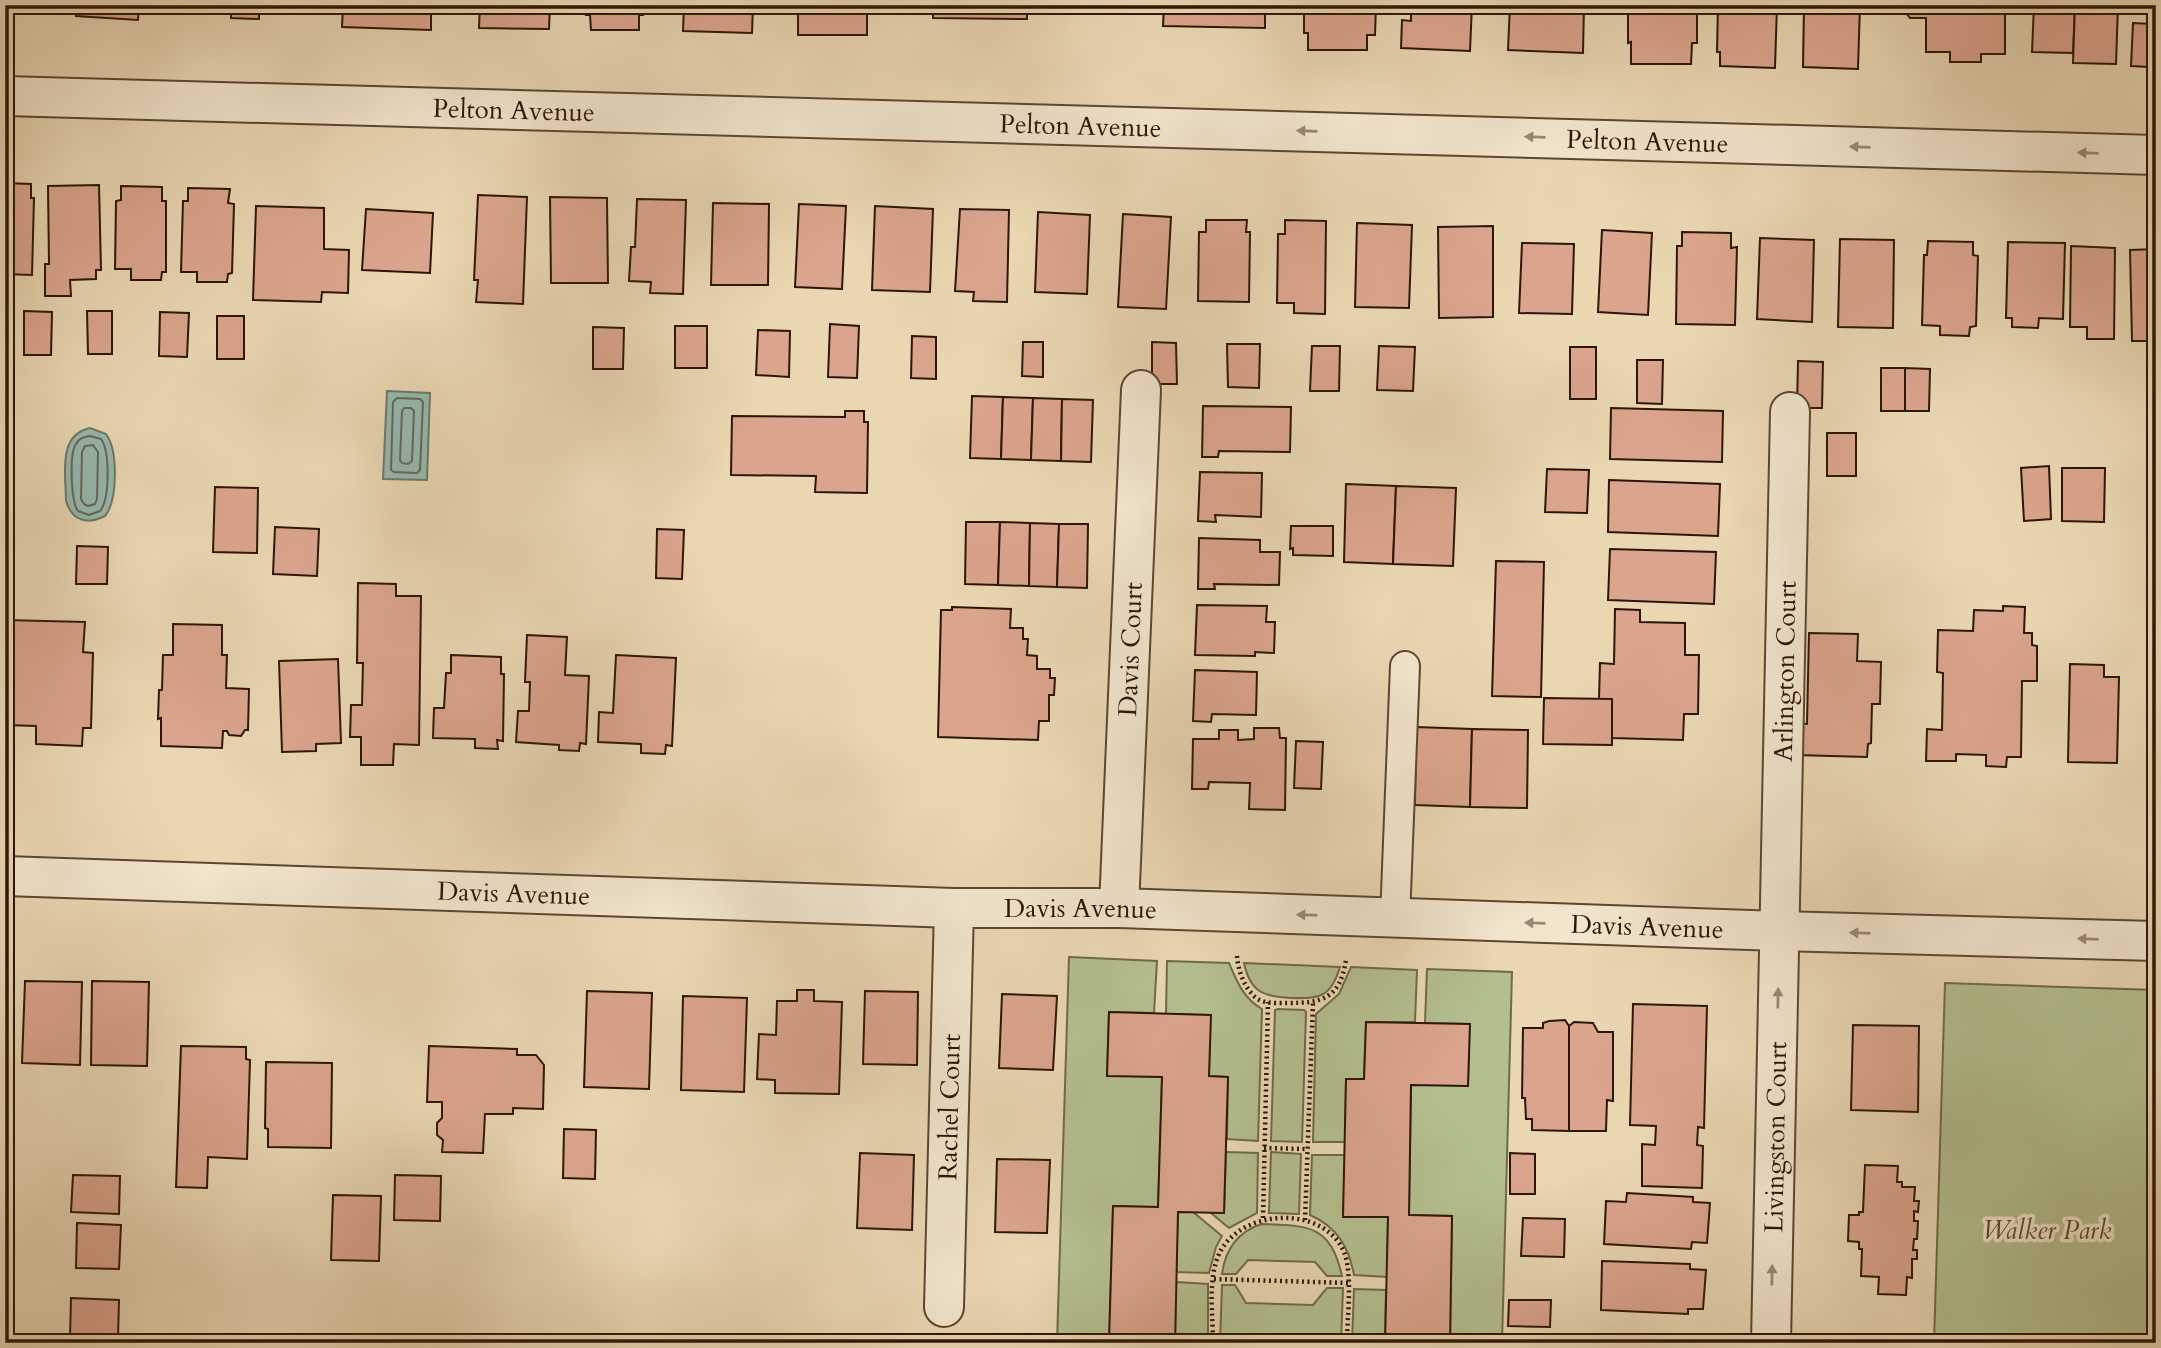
<svg xmlns="http://www.w3.org/2000/svg" width="2161" height="1348" viewBox="0 0 2161 1348" font-family="Cardo,serif">
  <style>
    .green { fill: #b4bf8e; stroke: #706a4a; stroke-width: 2 }
    .water { fill: #97b9b0; stroke: #6d786c; stroke-width: 2 }
    .lines { fill: none; stroke-linecap: round; stroke-linejoin: round }
    .shore { stroke: #62685c; stroke-width: 2 }
    .building { fill: #dba58d; stroke: #2d1607; stroke-width: 2 }
    .lane-casing { stroke: #5c4632; stroke-width: 32 }
    .street-casing { stroke: #5c4632; stroke-width: 42 }
    .path { stroke: #2d1607; stroke-width: 4.5; stroke-dasharray: 2 3.5; stroke-linecap: butt }
    .lane { stroke: #f1e5cd; stroke-width: 28 }
    .street { stroke: #f1e5cd; stroke-width: 38 }
    .oneway { fill: #998874 }
    .labels { text-anchor: middle; stroke-width: 7; stroke-linejoin: round; paint-order: stroke }
    .street-label { font-size: 26px; fill: #2d1607; stroke: #f1e5cd }
    .park-label { font-size: 26px; font-style: italic; fill: #564930; stroke: #f1e5cd }
  </style>
  <rect width="100%" height="100%" fill="#e9d7b2"/>
  <filter id="stains"><feTurbulence type="fractalNoise" baseFrequency=".00286" numOctaves="4"/><feColorMatrix values="0 0 0 0 .2 0 0 0 0 .09 0 0 0 0 .02 0 0 0 .5 -.17"/></filter>
  <radialGradient id="worn" r=".72"><stop offset=".6" stop-color="#630" stop-opacity="0"/><stop offset="1" stop-color="#630" stop-opacity=".3"/></radialGradient>
  <g class="green">
    <polygon points="1069,957 1157,961 1154,1013 1109,1012 1107,1075 1162,1077 1158,1207 1113,1206 1109,1343 1057,1343"/>
    <path d="M1167,961L1229,963C1237,982 1244,999 1262,1009L1258,1141L1227,1139L1228,1077L1209,1076L1210,1015L1166,1014Z"/>
    <path d="M1244,963L1340,967C1331,997 1320,999 1291,998C1264,997 1250,992 1244,963Z"/>
    <polygon points="1351,967 1417,970 1415,1022 1366,1022 1364,1079 1346,1080 1345,1142 1313,1142 1316,1014 1339,994"/>
    <polygon points="1427,969 1512,972 1502,1343 1450,1343 1452,1216 1409,1215 1411,1085 1468,1085 1469,1024 1425,1023"/>
    <polygon points="1945,983 2156,990 2156,1343 1934,1343"/>
    <polygon points="1278,1009 1304,1010 1306,1012 1302,1142 1271,1141 1275,1010"/>
    <polygon points="1226,1152 1258,1153 1257,1213 1229,1228 1211,1213 1224,1213"/>
    <polygon points="1271,1152 1301,1154 1299,1214 1269,1213"/>
    <path d="M1312,1155H1345L1343,1216L1388,1217L1387,1277L1354,1275C1349,1247 1337,1227 1310,1215Z"/>
    <polygon points="1178,1212 1193,1212 1222,1236 1216,1247 1209,1273 1176,1272"/>
    <path d="M1262,1224C1309,1226 1330,1224 1342,1276H1327L1315,1262L1248,1260L1236,1274H1222C1225,1250 1238,1231 1262,1224Z"/>
    <polygon points="1176,1282 1208,1284 1208,1343 1175,1343"/>
    <polygon points="1222,1285 1235,1285 1246,1303 1313,1305 1327,1288 1343,1288 1341,1343 1220,1343"/>
    <polygon points="1354,1289 1386,1290 1385,1343 1352,1343"/>
  </g>
  <g class="water">
    <polygon points="387,391 430,393 427,480 383,479"/>
    <path d="M90,428L106,434C118,450 118,500 105,516C87,525 72,521 66,501C66,475 57,435 90,428Z"/>
  </g>
  <g class="lines">
    <g class="shore">
      <polygon points="397,398 420,399 423,402 420,470 417,473 394,472 391,470 393,402"/>
      <polygon points="404,408 411,408 414,411 412,461 408,464 402,463 400,460 402,411"/>
      <path d="M90,436L101,439C110,451 110,499 100,511L89,515L78,511C71,502 69,453 76,444C79,438 84,437 90,436Z"/>
      <polygon points="93,445 98,452 97,499 95,504 88,506 84,504 81,499 82,452 85,446"/>
    </g>
  </g>
  <g class="building">
    <polygon points="76,5 139,5 138,20 76,16"/>
    <polygon points="179,5 289,5 289,12 259,12 259,19 231,18 231,13 179,11"/>
    <polygon points="343,5 431,5 431,30 342,27"/>
    <polygon points="480,5 550,5 549,29 479,28"/>
    <polygon points="587,5 643,5 643,15 639,15 639,30 591,30 590,15 586,15"/>
    <polygon points="684,5 753,5 752,33 683,31"/>
    <rect x="798" y="5" width="69" height="30"/>
    <polygon points="933,5 1027,5 1027,19 933,18"/>
    <polygon points="1164,5 1265,5 1265,28 1163,26"/>
    <polygon points="1304,5 1376,5 1375,35 1367,35 1367,50 1308,50 1308,33 1304,33"/>
    <polygon points="1411,5 1472,5 1470,51 1401,48 1402,20 1411,21"/>
    <polygon points="1510,5 1584,5 1583,53 1508,50"/>
    <polygon points="1628,5 1697,5 1697,43 1692,43 1691,64 1631,64 1631,42 1628,43"/>
    <polygon points="1718,5 1777,5 1775,68 1720,66 1720,52 1717,52"/>
    <polygon points="1804,5 1860,5 1858,69 1803,67"/>
    <polygon points="1900,5 2005,5 2005,54 1981,54 1981,62 1950,62 1950,52 1926,52 1926,18 1910,18"/>
    <polygon points="2034,5 2075,5 2073,53 2032,52"/>
    <polygon points="2075,5 2118,5 2116,64 2073,63"/>
    <polygon points="2152,5 2156,5 2156,70 2149,70 2149,67 2131,66 2133,23 2152,24"/>
    <polygon points="5,183 31,184 31,198 34,198 32,275 5,274"/>
    <polygon points="99,185 101,270 96,270 96,279 70,280 71,296 45,296 45,264 49,264 48,186"/>
    <polygon points="121,186 162,187 162,201 166,201 166,272 162,272 161,280 131,280 131,269 115,269 116,201 121,200"/>
    <polygon points="188,188 230,189 228,203 234,204 232,273 228,274 227,282 197,282 197,272 181,272 183,201 188,201"/>
    <polygon points="478,195 527,197 523,304 476,302 478,280 474,280"/>
    <polygon points="550,197 607,198 608,283 551,283"/>
    <polygon points="637,199 686,200 683,294 650,293 651,282 629,281 631,247 635,247"/>
    <polygon points="713,203 769,204 768,285 711,285"/>
    <polygon points="799,204 846,206 842,289 795,287"/>
    <polygon points="256,206 324,208 324,249 349,250 348,293 322,292 321,302 253,300"/>
    <polygon points="875,206 933,209 930,292 872,290"/>
    <polygon points="366,209 433,213 430,273 362,270"/>
    <polygon points="960,209 1009,210 1007,302 973,301 974,292 955,291"/>
    <polygon points="1038,212 1090,215 1087,294 1035,292"/>
    <polygon points="1123,214 1171,217 1166,309 1118,307"/>
    <polygon points="1206,220 1247,220 1246,232 1250,232 1249,302 1198,301 1199,232 1206,232"/>
    <polygon points="1285,220 1326,221 1325,314 1294,313 1294,303 1277,303 1278,234 1285,234"/>
    <polygon points="1357,223 1412,225 1409,308 1355,307"/>
    <polygon points="1493,226 1493,317 1439,318 1438,227"/>
    <polygon points="1602,230 1652,233 1648,315 1598,312"/>
    <polygon points="1682,232 1731,233 1731,248 1737,247 1735,325 1676,324 1677,246 1682,246"/>
    <polygon points="1760,238 1814,240 1812,322 1757,319"/>
    <polygon points="1840,239 1894,240 1893,328 1838,327"/>
    <polygon points="1928,241 1973,242 1973,255 1978,256 1976,326 1970,327 1969,336 1940,335 1940,326 1922,325 1924,255 1927,255"/>
    <polygon points="2008,242 2065,243 2063,319 2039,318 2038,328 2012,327 2012,318 2006,318"/>
    <polygon points="1522,243 1574,244 1572,314 1519,313"/>
    <polygon points="2071,246 2115,248 2114,339 2087,339 2087,327 2070,327"/>
    <polygon points="2156,249 2156,341 2132,341 2130,250"/>
    <polygon points="24,311 52,312 51,355 24,355"/>
    <polygon points="87,311 112,311 112,354 88,354"/>
    <polygon points="160,312 189,313 187,357 159,356"/>
    <rect x="217" y="316" width="27" height="43"/>
    <polygon points="830,324 859,326 857,378 828,377"/>
    <rect x="675" y="326" width="32" height="42"/>
    <polygon points="593,327 624,328 623,369 593,369"/>
    <polygon points="758,330 790,331 789,377 756,375"/>
    <polygon points="912,336 936,337 936,379 911,378"/>
    <polygon points="1023,342 1043,342 1043,377 1022,376"/>
    <polygon points="1152,342 1176,343 1177,384 1152,384"/>
    <polygon points="1227,344 1260,344 1259,388 1228,387"/>
    <polygon points="1312,346 1340,346 1339,391 1310,391"/>
    <polygon points="1379,346 1415,347 1413,391 1377,390"/>
    <rect x="1570" y="347" width="26" height="52"/>
    <polygon points="1637,360 1663,360 1662,404 1637,403"/>
    <polygon points="1798,361 1823,362 1822,408 1797,408"/>
    <rect x="1881" y="368" width="24" height="43"/>
    <polygon points="1905,368 1930,369 1929,411 1905,411"/>
    <polygon points="972,396 1003,397 1001,459 970,458"/>
    <polygon points="1003,397 1033,398 1031,460 1001,459"/>
    <polygon points="1033,398 1062,399 1061,461 1031,460"/>
    <polygon points="1062,399 1093,400 1091,462 1061,461"/>
    <polygon points="1203,406 1291,407 1290,452 1219,451 1218,457 1202,457"/>
    <polygon points="1611,408 1723,411 1722,462 1610,459"/>
    <polygon points="845,411 864,411 864,422 868,422 867,493 815,492 816,476 731,475 732,416 845,417"/>
    <rect x="1827" y="433" width="29" height="43"/>
    <polygon points="2049,466 2051,519 2024,521 2021,468"/>
    <polygon points="2062,468 2105,468 2104,522 2062,521"/>
    <polygon points="1547,469 1589,470 1587,513 1545,512"/>
    <polygon points="1200,472 1262,473 1261,517 1215,515 1216,522 1198,521"/>
    <polygon points="1609,480 1720,484 1718,536 1608,532"/>
    <polygon points="1346,484 1396,486 1393,564 1344,562"/>
    <polygon points="1396,486 1456,488 1453,566 1393,564"/>
    <polygon points="215,487 258,488 257,553 213,552"/>
    <polygon points="966,522 1000,522 998,585 965,584"/>
    <polygon points="1000,522 1030,523 1029,586 998,585"/>
    <polygon points="1030,523 1059,524 1057,587 1029,586"/>
    <polygon points="1059,524 1088,524 1087,588 1057,587"/>
    <polygon points="1291,526 1333,526 1333,556 1293,555 1293,548 1290,549"/>
    <polygon points="275,527 319,529 317,576 273,574"/>
    <polygon points="657,529 684,530 682,579 656,578"/>
    <polygon points="1199,538 1260,540 1260,552 1280,552 1279,585 1214,584 1215,589 1198,589"/>
    <polygon points="77,546 108,547 107,584 76,584"/>
    <polygon points="1610,549 1716,552 1714,604 1608,600"/>
    <polygon points="1496,561 1544,562 1541,697 1492,696"/>
    <polygon points="358,583 396,584 396,596 421,596 419,745 394,744 393,765 361,765 361,737 350,737 351,705 362,705 363,663 357,663"/>
    <polygon points="1197,605 1267,606 1266,622 1275,622 1274,653 1255,652 1255,656 1195,655"/>
    <polygon points="2003,606 2025,607 2024,633 2032,633 2032,645 2037,646 2037,681 2022,681 2021,757 2007,757 2006,767 1986,766 1986,755 1956,754 1956,761 1926,761 1927,729 1942,730 1943,673 1937,672 1938,630 1973,631 1974,610 2003,611"/>
    <polygon points="952,607 1011,609 1010,628 1023,628 1023,639 1028,639 1027,655 1037,656 1037,669 1050,669 1050,678 1055,678 1054,695 1049,695 1049,721 1039,721 1038,740 938,737 941,610 952,610"/>
    <polygon points="1615,609 1640,610 1640,622 1685,623 1685,655 1699,655 1698,714 1684,714 1683,740 1612,738 1612,699 1599,699 1600,663 1614,664"/>
    <polygon points="5,620 85,622 83,652 93,653 91,728 83,728 82,746 36,744 36,726 5,725"/>
    <polygon points="173,624 222,625 222,655 227,655 226,688 249,689 248,730 245,730 241,736 229,735 227,731 223,731 222,748 161,746 161,718 158,719 159,690 162,690 163,655 173,655"/>
    <polygon points="1809,633 1858,634 1857,661 1881,662 1880,704 1872,704 1871,743 1868,744 1867,757 1796,755 1797,723 1807,724"/>
    <polygon points="527,635 567,637 565,675 589,676 586,744 580,743 579,751 559,750 559,745 516,742 518,711 529,711 530,682 525,682"/>
    <polygon points="451,655 501,657 501,674 504,674 503,741 497,740 498,749 475,748 475,739 433,738 434,708 444,708 446,673 451,673"/>
    <polygon points="616,655 676,658 672,746 666,745 665,754 641,753 641,744 598,742 599,712 613,713"/>
    <polygon points="338,659 341,743 316,744 316,751 282,752 279,661"/>
    <polygon points="2070,664 2104,665 2104,677 2119,677 2117,763 2068,762"/>
    <polygon points="1195,670 1257,672 1256,715 1212,714 1211,722 1193,721"/>
    <polygon points="1544,698 1612,699 1612,745 1543,744"/>
    <polygon points="1416,727 1472,729 1470,807 1415,805"/>
    <polygon points="1254,728 1279,728 1280,738 1286,738 1285,810 1249,809 1250,783 1209,782 1208,789 1192,789 1193,739 1219,739 1219,730 1238,730 1238,740 1254,739"/>
    <polygon points="1472,729 1528,730 1527,808 1470,807"/>
    <polygon points="1296,741 1323,742 1321,789 1294,788"/>
    <polygon points="5,979 7,979 7,996 10,995 9,1062 5,1062"/>
    <polygon points="25,981 82,982 80,1065 22,1063"/>
    <polygon points="92,981 149,982 147,1066 91,1065"/>
    <polygon points="797,990 814,990 814,1001 842,1002 839,1094 775,1093 775,1080 757,1079 759,1034 776,1035 777,1001 797,1001"/>
    <polygon points="587,991 652,993 649,1089 584,1087"/>
    <polygon points="865,991 918,992 917,1065 863,1064"/>
    <polygon points="1002,994 1057,996 1053,1070 999,1068"/>
    <polygon points="683,996 747,998 744,1092 681,1090"/>
    <polygon points="1633,1004 1707,1006 1704,1128 1698,1127 1697,1145 1703,1146 1702,1188 1642,1186 1642,1144 1655,1145 1656,1126 1630,1125"/>
    <polygon points="1109,1012 1211,1015 1209,1076 1228,1077 1224,1213 1178,1212 1175,1343 1109,1343 1113,1206 1158,1207 1162,1077 1107,1076"/>
    <polygon points="1565,1020 1569,1026 1569,1131 1532,1130 1532,1119 1526,1119 1525,1098 1522,1098 1523,1028 1543,1028 1543,1023 1549,1021"/>
    <polygon points="1366,1022 1470,1024 1468,1086 1411,1085 1409,1215 1452,1216 1450,1343 1385,1343 1388,1217 1343,1217 1346,1079 1364,1079"/>
    <polygon points="1574,1022 1593,1023 1598,1032 1613,1032 1613,1101 1607,1100 1606,1131 1569,1131 1569,1026"/>
    <polygon points="1853,1025 1919,1026 1918,1112 1851,1110"/>
    <polygon points="181,1046 246,1047 246,1059 250,1060 247,1159 208,1157 207,1188 176,1187"/>
    <polygon points="429,1046 517,1049 517,1055 536,1055 544,1065 543,1109 513,1108 513,1114 485,1114 483,1153 442,1152 443,1140 437,1135 437,1123 442,1118 442,1102 427,1102"/>
    <polygon points="266,1062 332,1063 331,1148 268,1147 268,1129 265,1128"/>
    <polygon points="564,1129 596,1130 595,1179 563,1178"/>
    <polygon points="860,1153 914,1155 912,1230 857,1228"/>
    <polygon points="1510,1153 1535,1154 1535,1194 1510,1194"/>
    <polygon points="997,1159 1050,1160 1047,1233 995,1232"/>
    <polygon points="1865,1165 1898,1166 1897,1182 1902,1182 1902,1187 1915,1187 1914,1201 1919,1201 1918,1212 1914,1211 1914,1221 1918,1221 1917,1239 1914,1239 1913,1250 1917,1250 1917,1259 1912,1259 1912,1278 1907,1277 1906,1295 1878,1294 1879,1277 1861,1276 1862,1249 1859,1249 1859,1242 1848,1241 1849,1215 1859,1215 1859,1212 1863,1212"/>
    <polygon points="73,1175 120,1176 119,1214 71,1212"/>
    <polygon points="395,1175 441,1176 440,1221 394,1220"/>
    <polygon points="1627,1193 1693,1197 1693,1202 1710,1203 1707,1243 1692,1242 1691,1249 1604,1244 1606,1201 1626,1202"/>
    <polygon points="333,1195 381,1196 379,1261 331,1260"/>
    <polygon points="1523,1218 1565,1219 1564,1257 1521,1256"/>
    <polygon points="77,1223 121,1225 119,1269 76,1268"/>
    <polygon points="1602,1261 1690,1264 1690,1269 1706,1270 1703,1309 1688,1309 1688,1314 1601,1310"/>
    <polygon points="71,1298 119,1300 118,1339 70,1338"/>
    <polygon points="1509,1300 1551,1300 1550,1327 1508,1326"/>
    <rect x="1507" y="1334" width="39" height="9"/>
  </g>
  <g class="lines">
    <g class="lane-casing">
      <polyline id="lane" points="1395,918 1405,666"/>
    </g>
    <g class="street-casing">
      <g id="street">
        <path id="s1" d="M5,96L2156,155"/>
        <path id="s2" d="M5,876L954,908H1119L1779,931L2156,941"/>
        <path id="s3" d="M1119,908L1141,390"/>
        <path id="s4" d="M944,1307L954,908"/>
        <path id="s5" d="M1771,1343L1790,412"/>
      </g>
    </g>
    <g class="path">
      <path d="M1237,956C1238,970 1244,987 1255,997C1263,1004 1276,1003 1287,1003C1322,1003 1340,999 1346,960"/>
      <polyline points="1264,1148 1308,1149"/>
      <polyline points="1263,1218 1268,1002"/>
      <polyline points="1305,1220 1313,1003"/>
      <polyline points="1214,1279 1348,1283"/>
      <path d="M1213,1343C1213,1315 1207,1278 1220,1252C1243,1208 1324,1205 1344,1252C1353,1274 1347,1318 1347,1343"/>
    </g>
    <use href="#lane" class="lane"/>
    <use href="#street" class="street"/>
  </g>
  <defs><path id="oneway-solid" d="M-6-.8H1V-3.2L6.5 0L1 3.2V.8H-6Z" transform="scale(1.75)"/></defs>
  <g class="oneway">
    <use href="#oneway-solid" transform="translate(1307 131) rotate(-178)"/>
    <use href="#oneway-solid" transform="translate(1535 137) rotate(-178)"/>
    <use href="#oneway-solid" transform="translate(1860 147) rotate(-178)"/>
    <use href="#oneway-solid" transform="translate(2088 153) rotate(-178)"/>
    <use href="#oneway-solid" transform="translate(1307 915) rotate(-178)"/>
    <use href="#oneway-solid" transform="translate(1535 923) rotate(-178)"/>
    <use href="#oneway-solid" transform="translate(1860 933) rotate(-178)"/>
    <use href="#oneway-solid" transform="translate(2088 939) rotate(-178)"/>
    <use href="#oneway-solid" transform="translate(1778 998) rotate(-89)"/>
    <use href="#oneway-solid" transform="translate(1772 1275) rotate(-89)"/>
  </g>
  <g class="labels">
    <g class="street-label">
      <text dy="9" stroke="none"><textPath href="#s1" startOffset="509">Pelton Avenue</textPath></text>
      <text dy="9" stroke="none"><textPath href="#s1" startOffset="1076">Pelton Avenue</textPath></text>
      <text dy="9" stroke="none"><textPath href="#s1" startOffset="1643">Pelton Avenue</textPath></text>
      <text dy="9" stroke="none"><textPath href="#s3" startOffset="259">Davis Court</textPath></text>
      <text dy="9" stroke="none"><textPath href="#s5" startOffset="672">Arlington Court</textPath></text>
      <text dy="9" stroke="none"><textPath href="#s2" startOffset="509">Davis Avenue</textPath></text>
      <text dy="9" stroke="none"><textPath href="#s2" startOffset="1076">Davis Avenue</textPath></text>
      <text dy="9" stroke="none"><textPath href="#s2" startOffset="1643">Davis Avenue</textPath></text>
      <text dy="9" stroke="none"><textPath href="#s4" startOffset="200">Rachel Court</textPath></text>
      <text dy="9" stroke="none"><textPath href="#s5" startOffset="206">Livingston Court</textPath></text>
    </g>
    <g class="park-label">
      <text x="2047" y="1239">Walker Park</text>
    </g>
  </g>
  <rect width="2161" height="1348" fill="none" stroke="#e9d7b2" stroke-width="28"/>
  <rect x="7" y="7" width="2147" height="1334" fill="none" stroke="#2d1607" stroke-width="3.5"/>
  <rect x="14" y="14" width="2133" height="1320" fill="none" stroke="#2d1607" stroke-width="2"/>
  <rect width="100%" height="100%" filter="url(#stains)"/>
  <rect width="100%" height="100%" fill="url(#worn)"/>
</svg>
